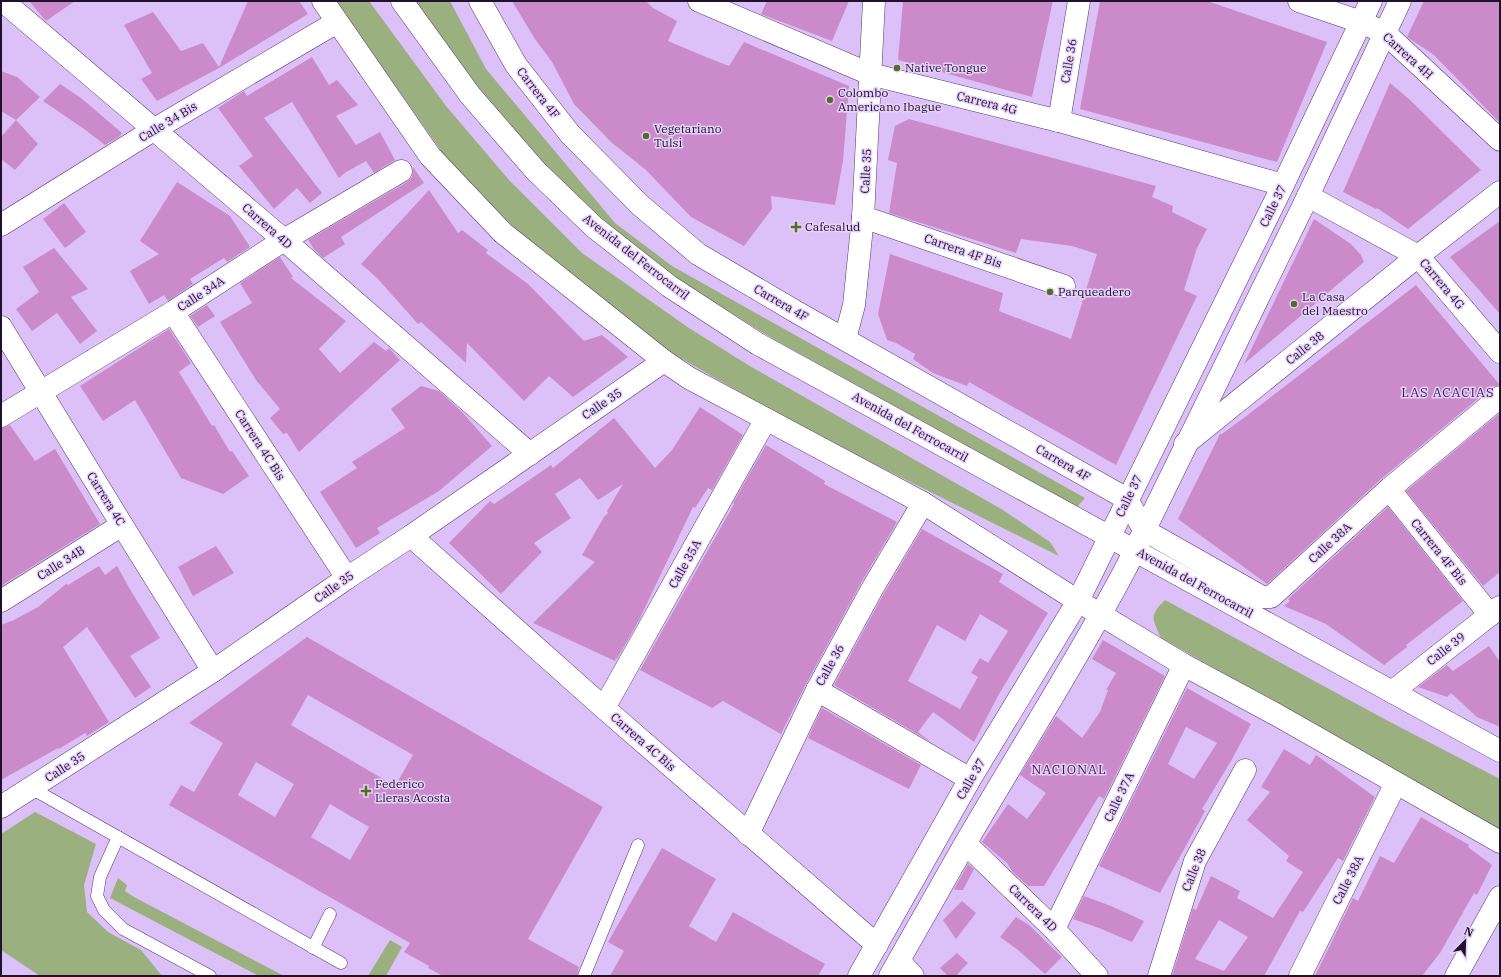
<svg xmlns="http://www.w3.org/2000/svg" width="1501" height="977" viewBox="0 0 1501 977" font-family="'IBM Plex Serif',serif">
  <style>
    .green { fill: #9ab07e }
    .building { fill: #cb8bca; fill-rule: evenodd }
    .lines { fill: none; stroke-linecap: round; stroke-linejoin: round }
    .lane-casing { stroke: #573773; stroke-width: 13 }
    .street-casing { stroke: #573773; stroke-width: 23 }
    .secondary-casing { stroke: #573773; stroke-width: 23 }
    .primary-casing { stroke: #573773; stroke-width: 23 }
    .lane { stroke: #fff; stroke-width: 12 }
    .street { stroke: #fff; stroke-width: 22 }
    .secondary { stroke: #fff; stroke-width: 22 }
    .primary { stroke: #fff; stroke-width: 22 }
    .poi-dot { fill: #526e22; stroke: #e6d1fb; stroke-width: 1.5 }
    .labels { text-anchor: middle; stroke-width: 3; stroke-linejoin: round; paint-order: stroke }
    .street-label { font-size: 12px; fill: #20122c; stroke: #e6d1fb }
    .poi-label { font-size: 12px; fill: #20122c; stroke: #e6d1fb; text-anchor: start }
    .neighbourhood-label { font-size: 13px; letter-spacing: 1px; fill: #3b1a54; stroke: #e6d1fb }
  </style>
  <rect width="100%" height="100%" fill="#dcc0f8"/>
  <g class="green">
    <polygon points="335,1 369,1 446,106 509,180 582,253 689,328 748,365 1003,510 1050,542 1059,556 802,428 670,352 548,261 452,166"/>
    <polygon points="415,1 450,1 486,69 615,223 672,266 1085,498 1077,507 775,340 667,273 616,236 491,111"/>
    <path d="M1165,600L1390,722L1500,779V830L1161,638C1152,618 1149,616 1165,600Z"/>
    <polygon points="35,812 96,844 84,885 87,912 108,932 141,950 162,976 40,976 1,950 1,834"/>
    <polygon points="118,878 127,885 125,891 134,897 284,976 259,976 110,898"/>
    <polygon points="390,940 402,947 386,976 368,976"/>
  </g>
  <g class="building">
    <polygon points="29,1 75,1 46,21"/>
    <polygon points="248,1 299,1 308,14 219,68 157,101 141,79 152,73 124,25 153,12 181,51 203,43 219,67"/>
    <polygon points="512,1 646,1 653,8 677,21 668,41 706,57 729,66 744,42 849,86 843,161 835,205 771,196 772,209 744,246 691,217 646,170 611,142 574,104 552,62 535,39"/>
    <polygon points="767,1 849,1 832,41 761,14"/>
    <polygon points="903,1 1053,1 1032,97 898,60"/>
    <polygon points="1100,1 1207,1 1327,42 1277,162 1080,109"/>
    <polygon points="1424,1 1500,1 1500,123 1434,55 1407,37"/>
    <polygon points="312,57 329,85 337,80 358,105 336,116 356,145 380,132 395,160 374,173 366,161 346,172 339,178 292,102 264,118 322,193 310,203 297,188 274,209 239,166 253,156 218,108 244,91 247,96"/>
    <polygon points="1,71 17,77 40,97 16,120 1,111"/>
    <polygon points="1390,83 1409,99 1481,170 1408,229 1377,208 1376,209 1343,192"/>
    <polygon points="60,84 81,98 122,133 119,137 105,145 87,131 43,101"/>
    <polygon points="909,119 1156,186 1152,197 1173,206 1172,212 1207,229 1197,248 1184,290 1197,296 1116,465 969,382 967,386 933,373 913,359 915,354 896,343 887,340 878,314 890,254 1003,293 999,311 1071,339 1097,254 1072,246 1021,239 1016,253 889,213 897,163 888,160 895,126"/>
    <polygon points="16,120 38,144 15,170 1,159 1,137"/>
    <polygon points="413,167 424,183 341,237 345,244 323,258 314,249 308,240 407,182 412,177 413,171"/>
    <polygon points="177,182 230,216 250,247 227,262 224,258 190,279 193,284 168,301 164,295 149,304 130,271 159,254 140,241"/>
    <polygon points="429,190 458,233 462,230 488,250 486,253 528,284 584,341 602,335 628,357 573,397 549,376 524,401 467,343 466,363 421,322 418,324 377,278 361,264"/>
    <polygon points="64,203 86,232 65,248 43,219"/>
    <polygon points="1314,219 1351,244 1361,255 1364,262 1244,364"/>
    <polygon points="1500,221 1500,314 1450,257"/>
    <polygon points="54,248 88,289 71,297 97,331 80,344 57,313 32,331 16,309 39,292 23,267"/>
    <polygon points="280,257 293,277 291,278 346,321 319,349 340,373 374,342 386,351 389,348 400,360 299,452 287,433 283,434 270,418 280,409 256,380 220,322 252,303 240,283"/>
    <polygon points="1416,285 1500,385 1492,387 1381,479 1267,584 1178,519 1220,434 1222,434 1245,417"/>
    <polygon points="207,305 215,316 198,327 190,316"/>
    <polygon points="169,329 191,363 179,372 212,426 214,425 230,452 232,451 249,476 223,494 181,478 135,400 103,421 80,386"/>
    <polygon points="421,386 439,391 463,413 492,446 439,491 377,528 380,533 356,548 320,492 357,468 352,462 405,428 391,409"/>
    <polygon points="700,407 743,435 712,490 708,488 695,508 693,507 639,620 617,659 616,658 615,661 533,623 595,562 582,555 604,517 608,513 607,511 623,484 598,500 580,478 555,494 571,518 534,543 542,552 501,594 449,543 490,501 494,504 551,465 553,468 614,418 655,468 672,450"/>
    <polygon points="1500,413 1500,572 1483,586 1406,491"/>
    <polygon points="10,425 35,461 55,449 100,524 1,586 1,428"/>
    <polygon points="766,445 825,481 824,484 897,522 861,583 806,684 781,734 723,701 712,708 640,670 734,504 733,503"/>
    <polygon points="1388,507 1463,601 1406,645 1407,647 1384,665 1326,624 1284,606 1290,601 1288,599"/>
    <path d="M922,529L1003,574L999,582L1048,613L999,694L974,742L933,712L918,732L931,742L834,685L883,595ZM980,614L1008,631L988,663L980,658L971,673L978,677L960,709L908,681L937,625L965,641Z"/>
    <polygon points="216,546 234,573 193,596 178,567"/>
    <polygon points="99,566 105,575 117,566 131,591 160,638 130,656 151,687 135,698 87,627 63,647 109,722 87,736 85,733 59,749 58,748 1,780 1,625 14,620 38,607 66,584 68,585"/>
    <path d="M307,637L603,807L528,939L579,967L577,976H443L428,968L429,966L404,952L410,943L169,805L181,785L194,792L223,743L189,723ZM308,695L413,755L395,786L291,725ZM256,762L294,784L275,817L238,795ZM330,804L369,827L350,860L311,837Z"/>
    <polygon points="1103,640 1165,676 1104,799 1099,796 1044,886 1028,886 1012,871 1007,863 982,842 1008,804 1027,819 1046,793 1020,775 1056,716 1082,738 1100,712 1108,690 1106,690 1116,673 1092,659"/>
    <polygon points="1489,646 1500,662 1500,727 1477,717 1451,693 1447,697 1418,687 1447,665 1453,671"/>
    <path d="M1187,688L1251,724L1231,761L1202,809L1205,811L1160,893L1099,866ZM1186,727L1217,743L1194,779L1168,764Z"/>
    <polygon points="822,708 921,765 909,789 808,738"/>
    <path d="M1284,749L1310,765L1316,755L1375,797L1343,861L1338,858L1303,912L1300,911L1264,976H1172L1193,908L1196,910L1211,876L1240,891L1237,898L1273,918L1303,872L1286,861L1289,856L1247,820L1270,792L1261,787ZM1219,920L1248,937L1224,971L1195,959Z"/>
    <polygon points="1421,817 1469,845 1468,847 1492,865 1477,895 1474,893 1440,953 1422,976 1315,976 1353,898 1358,901 1380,856 1394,863"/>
    <polygon points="662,848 716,879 689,926 716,942 733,912 825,964 818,976 610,976 624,951 608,942"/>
    <polygon points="968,864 974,869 963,890 956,890 954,889"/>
    <polygon points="1084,896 1111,906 1144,921 1132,942 1099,928 1073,919"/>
    <polygon points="962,901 976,913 956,939 943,920"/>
    <polygon points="1016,917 1029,925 1062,957 1045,974 1018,950 1000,937"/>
    <polygon points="957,953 968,963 956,976 948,976 940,968"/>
  </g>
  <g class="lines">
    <g class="lane-casing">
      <g id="lane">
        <polyline points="31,788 341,963"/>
        <polyline points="118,837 100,877 97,896 104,910 123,929 210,976"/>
        <polyline points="313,948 330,914"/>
        <polyline points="584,976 638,845"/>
      </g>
    </g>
    <g class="street-casing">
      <g id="street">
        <polyline points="3,1 284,240 530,454"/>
        <polyline points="480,1 516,65 570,134 640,205 698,254 798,313 1127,499 1144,530 1262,597 1271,597 1389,489 1500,397"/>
        <polyline points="699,1 870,74 1059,121 1283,185"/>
        <polyline points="1299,1 1361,22 1385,33 1500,140"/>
        <polyline points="1059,121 1079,1"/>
        <polyline points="1308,196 1418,256 1500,352"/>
        <polyline points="863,217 1064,286"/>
        <polyline points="1,225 155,129 337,22"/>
        <polyline points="173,312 347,578"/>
        <polyline points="1,327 122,525 213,671"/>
        <polyline points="845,339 854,305 863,217 874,1"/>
        <polyline points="1,416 173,312 284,240 401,171"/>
        <polyline points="1185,444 1418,256 1500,192"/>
        <polyline points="1389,489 1490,615"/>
        <polyline points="411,536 604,708 877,945"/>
        <polyline points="1,601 122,525"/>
        <polyline points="817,690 970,779"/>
        <polyline points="1392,692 1500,607"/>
        <polyline points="604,708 766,419"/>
        <polyline points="1,807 213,671 347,578 411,536 664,361"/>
        <polyline points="748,834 817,690 872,589 923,503"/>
        <polyline points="966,844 1054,929 1097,976"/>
        <polyline points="1054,929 1184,665"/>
        <polyline points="899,961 913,976"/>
        <polyline points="1159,976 1195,861 1245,770"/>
        <polyline points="1300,976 1396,783"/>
        <polyline points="1456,976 1500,897"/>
      </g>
    </g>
    <g class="secondary-casing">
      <g id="secondary">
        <polyline points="859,976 970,779 1078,601 1283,185 1371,1"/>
        <path d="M890,976C915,932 940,888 965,844C1019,751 1077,661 1127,566L1308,196L1400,1"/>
      </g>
    </g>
    <g class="primary-casing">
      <g id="primary">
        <polyline points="323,1 430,156 503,233 664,361 689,378 923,503 1078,601 1184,665 1277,715 1500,842"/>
        <polyline points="402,1 470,95 535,170 594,227 669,286 758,344 1500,751"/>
      </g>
    </g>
    <use href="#lane" class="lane"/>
    <use href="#street" class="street"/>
    <use href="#secondary" class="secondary"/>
    <use href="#primary" class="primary"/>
  </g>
  <g class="poi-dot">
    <circle cx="897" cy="68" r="4"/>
    <circle cx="830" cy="100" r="4"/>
    <circle cx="646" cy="136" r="4"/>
    <path d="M794 221h4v4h4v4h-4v4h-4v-4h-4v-4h4z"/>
    <circle cx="1050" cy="292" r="4"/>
    <circle cx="1294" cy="304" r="4"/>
    <path d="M364 785h4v4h4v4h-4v4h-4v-4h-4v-4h4z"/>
  </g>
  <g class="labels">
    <g class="street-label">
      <text transform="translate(1408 56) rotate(42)" y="4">Carrera 4H</text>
      <text transform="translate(1069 61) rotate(-80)" y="4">Calle 36</text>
      <text transform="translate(538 93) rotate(52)" y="4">Carrera 4F</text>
      <text transform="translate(987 103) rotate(14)" y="4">Carrera 4G</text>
      <text transform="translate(168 122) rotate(-31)" y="4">Calle 34 Bis</text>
      <text transform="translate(866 171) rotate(-87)" y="4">Calle 35</text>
      <text transform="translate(1273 206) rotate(-64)" y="4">Calle 37</text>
      <text transform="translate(267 226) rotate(41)" y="4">Carrera 4D</text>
      <text transform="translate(963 251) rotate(19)" y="4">Carrera 4F Bis</text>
      <text transform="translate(636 257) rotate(38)" y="4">Avenida del Ferrocarril</text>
      <text transform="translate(1442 284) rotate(50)" y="4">Carrera 4G</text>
      <text transform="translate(201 294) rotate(-33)" y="4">Calle 34A</text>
      <text transform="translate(781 303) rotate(30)" y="4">Carrera 4F</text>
      <text transform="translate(1305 348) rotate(-39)" y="4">Calle 38</text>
      <text transform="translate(602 404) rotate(-34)" y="4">Calle 35</text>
      <text transform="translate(910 427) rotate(29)" y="4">Avenida del Ferrocarril</text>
      <text transform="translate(260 445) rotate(57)" y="4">Carrera 4C Bis</text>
      <text transform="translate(1063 463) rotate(30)" y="4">Carrera 4F</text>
      <text transform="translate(1129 496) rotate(-64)" y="4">Calle 37</text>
      <text transform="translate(106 499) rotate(58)" y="4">Carrera 4C</text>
      <text transform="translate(1330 543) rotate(-43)" y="4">Calle 38A</text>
      <text transform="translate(1439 552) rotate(51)" y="4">Carrera 4F Bis</text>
      <text transform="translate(61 563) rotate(-32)" y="4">Calle 34B</text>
      <text transform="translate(685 564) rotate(-61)" y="4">Calle 35A</text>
      <text transform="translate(1195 583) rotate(29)" y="4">Avenida del Ferrocarril</text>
      <text transform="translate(334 587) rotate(-35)" y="4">Calle 35</text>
      <text transform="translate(1446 649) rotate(-38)" y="4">Calle 39</text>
      <text transform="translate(830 665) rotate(-61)" y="4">Calle 36</text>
      <text transform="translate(643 742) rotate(41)" y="4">Carrera 4C Bis</text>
      <text transform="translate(65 767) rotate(-33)" y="4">Calle 35</text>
      <text transform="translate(971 779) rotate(-60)" y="4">Calle 37</text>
      <text transform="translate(1119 797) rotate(-64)" y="4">Calle 37A</text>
      <text transform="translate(1194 870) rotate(-68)" y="4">Calle 38</text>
      <text transform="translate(1348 880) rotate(-63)" y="4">Calle 38A</text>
      <text transform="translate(1033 908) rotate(44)" y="4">Carrera 4D</text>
    </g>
    <g class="poi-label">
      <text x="905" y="72">Native Tongue</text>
      <text x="838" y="97">Colombo<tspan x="838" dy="14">Americano Ibague</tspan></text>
      <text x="654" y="133">Vegetariano<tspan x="654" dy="14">Tulsi</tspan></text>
      <text x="805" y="231">Cafesalud</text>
      <text x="1058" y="296">Parqueadero</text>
      <text x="1302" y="301">La Casa<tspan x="1302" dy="14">del Maestro</tspan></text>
      <text x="375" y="788">Federico<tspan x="375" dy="14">Lleras Acosta</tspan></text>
    </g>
    <g class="neighbourhood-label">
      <text x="1448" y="397">LAS ACACIAS</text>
      <text x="1069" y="774">NACIONAL</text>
    </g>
  </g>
  <rect width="1501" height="977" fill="none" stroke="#20122c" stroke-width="4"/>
  <g transform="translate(1465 941) rotate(23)" stroke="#e6d1fb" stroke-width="3" paint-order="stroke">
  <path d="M0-3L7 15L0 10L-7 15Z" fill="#20122c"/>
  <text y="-6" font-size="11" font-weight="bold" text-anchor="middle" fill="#20122c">N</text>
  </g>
</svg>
